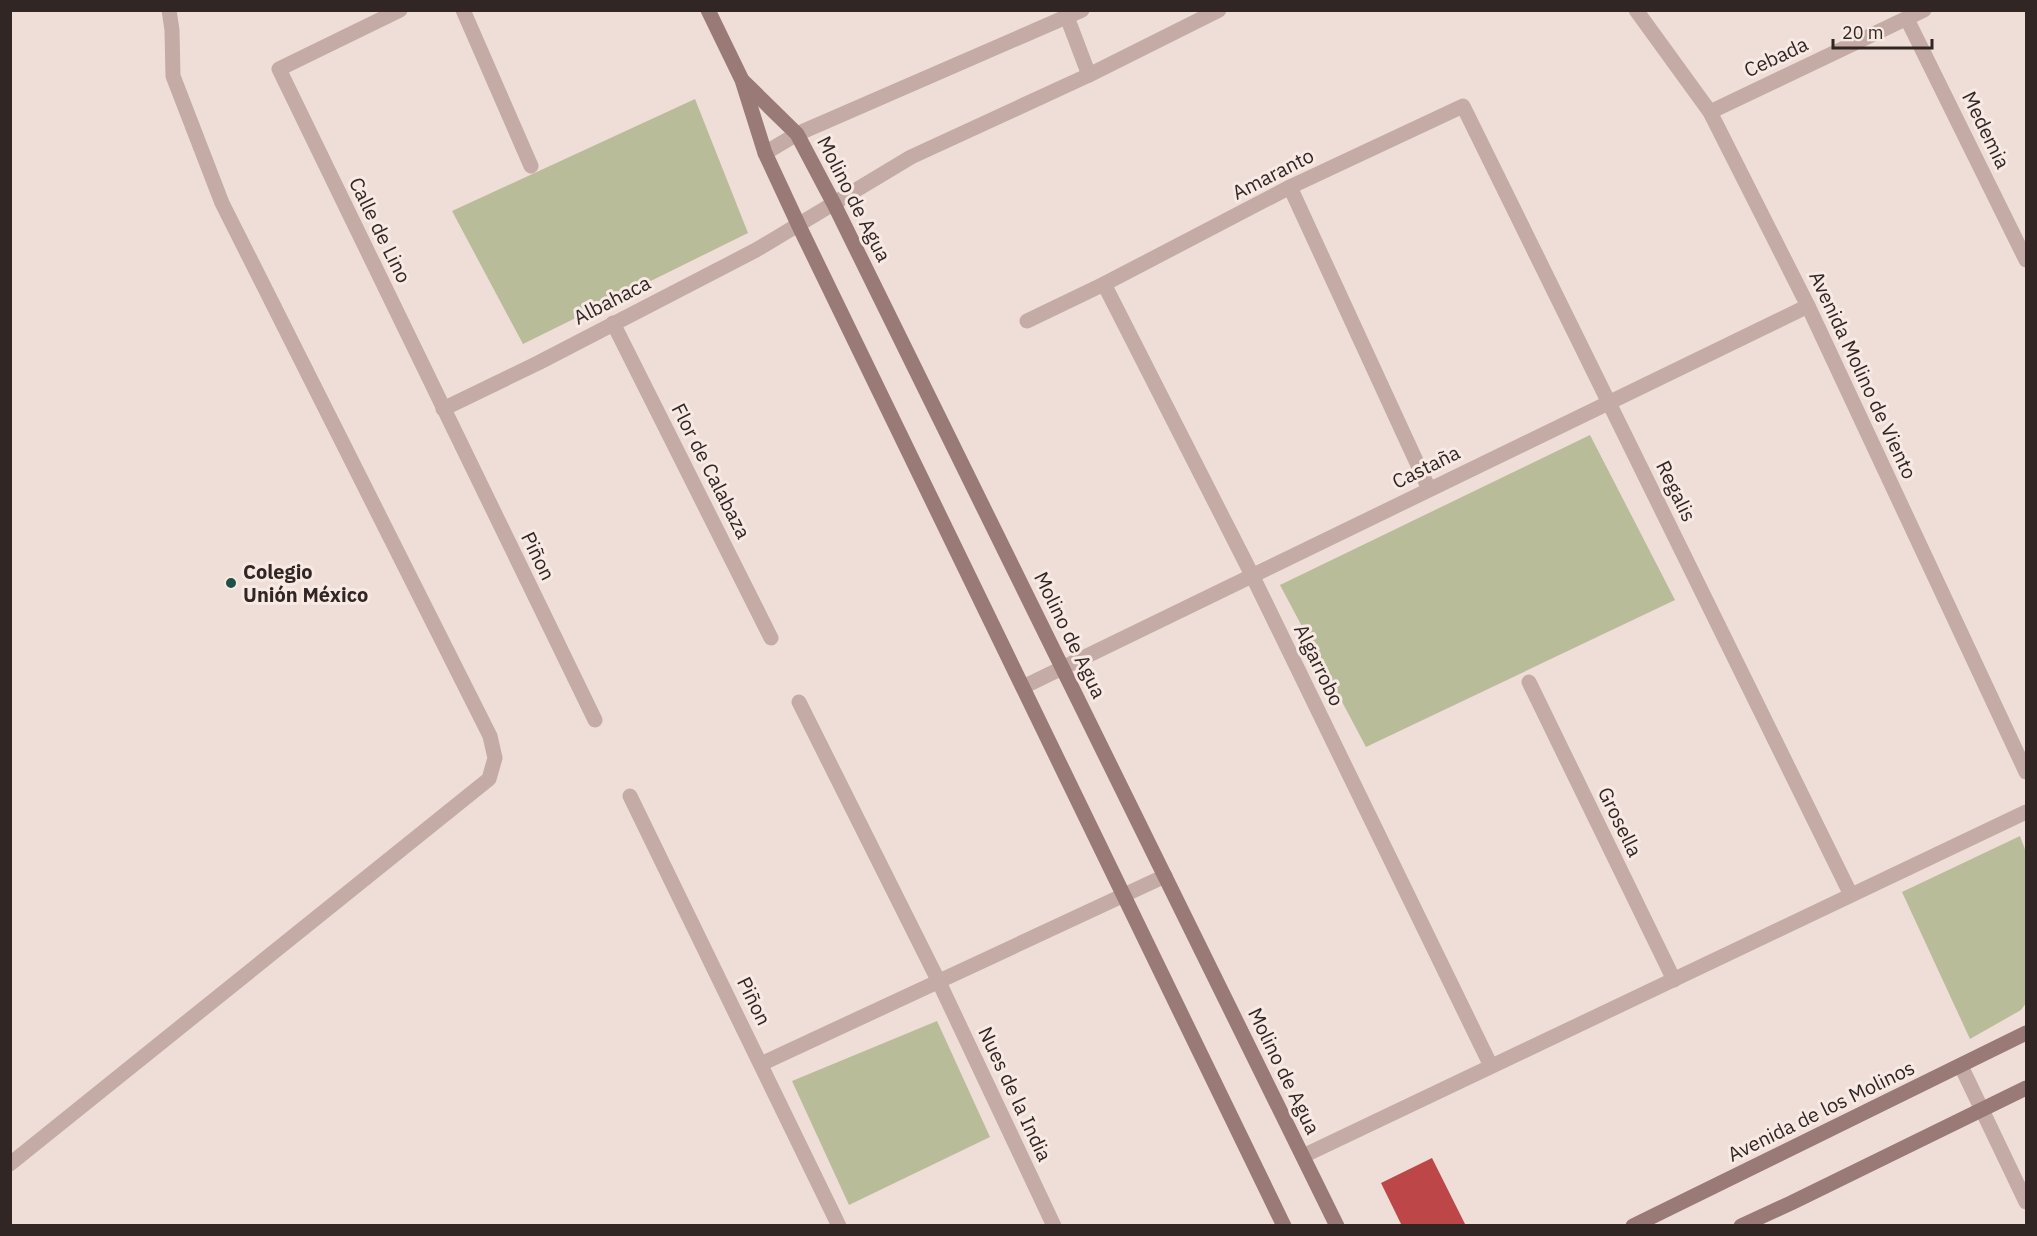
<svg xmlns="http://www.w3.org/2000/svg" width="2037" height="1236" viewBox="0 0 2037 1236" font-family="'IBM Plex Sans',sans-serif">
  <style>
    .green { fill: #b9bc99 }
    .building { fill: #bd4748 }
    .lines { fill: none; stroke-linecap: round; stroke-linejoin: round }
    .street { stroke: #c5aba5; stroke-width: 15 }
    .secondary { stroke: #997a76; stroke-width: 15 }
    .poi-dot { fill: #1e5047; stroke: #f7e9e3; stroke-width: 2 }
    .labels { text-anchor: middle; stroke-width: 6; stroke-linejoin: round; paint-order: stroke }
    .street-label { font-size: 20px; fill: #322625; stroke: #f7e9e3 }
    .poi-label { font-size: 20px; font-weight: bold; fill: #322625; stroke: #f7e9e3; text-anchor: start }
  </style>
  <rect width="100%" height="100%" fill="#efded7"/>
  <g class="green">
    <polygon points="695,99 748,233 523,344 452,211"/>
    <polygon points="1590,435 1675,600 1366,747 1280,585"/>
    <polygon points="2020,836 2026,852 2026,1003 2021,1010 1970,1039 1902,892"/>
    <polygon points="937,1021 990,1137 849,1205 792,1081"/>
  </g>
  <polygon class="building" points="1432,1158 1466,1226 1402,1226 1381,1183"/>
  <g class="lines">
    <g class="street">
      <polyline points="400,10 279,69 595,720"/>
      <polyline points="463,10 531,166"/>
      <polyline points="1636,10 1710,112 1808,306 2026,772"/>
      <polyline points="1067,17 1089,75"/>
      <polyline points="1907,19 2026,260"/>
      <polyline points="1710,112 1924,10"/>
      <polyline points="765,153 797,134 1082,10"/>
      <polyline points="1290,187 1429,489"/>
      <polyline points="1104,284 1252,575 1491,1066"/>
      <polyline points="1027,321 1104,284 1290,187 1463,106 1851,895"/>
      <polyline points="613,323 771,638"/>
      <polyline points="443,409 538,363 756,250 911,157 1089,75 1219,10"/>
      <polyline points="1529,682 1674,980"/>
      <polyline points="1023,687 1808,306"/>
      <polyline points="799,702 938,980 1054,1226"/>
      <polyline points="630,796 839,1226"/>
      <polyline points="761,1064 1165,876"/>
      <polyline points="1961,1066 2026,1202"/>
      <polyline points="1303,1156 2026,812"/>
      <polyline points="10,1164 489,779 495,758 490,736 222,203 173,76 172,30 169,10"/>
    </g>
    <g class="secondary">
      <polyline points="708,10 742,80 765,153 799,226 1284,1226"/>
      <polyline points="743,81 797,134 834,204 1337,1226"/>
      <polyline points="1633,1226 2026,1033"/>
      <polyline points="1741,1226 1791,1203 2026,1088"/>
    </g>
  </g>
  <circle class="poi-dot" cx="231" cy="583" r="6"/>
  <g class="labels">
    <g class="street-label">
      <text transform="translate(1776 57) rotate(-25)" y="7">Cebada</text>
      <text transform="translate(1986 130) rotate(64)" y="7">Medemia</text>
      <text transform="translate(1273 174) rotate(-27)" y="7">Amaranto</text>
      <text transform="translate(854 199) rotate(63)" y="7">Molino de Agua</text>
      <text transform="translate(380 230) rotate(64)" y="7">Calle de Lino</text>
      <text transform="translate(612 300) rotate(-27)" y="7">Albahaca</text>
      <text transform="translate(1863 375) rotate(65)" y="7">Avenida Molino de Viento</text>
      <text transform="translate(1426 467) rotate(-26)" y="7">Castaña</text>
      <text transform="translate(711 471) rotate(63)" y="7">Flor de Calabaza</text>
      <text transform="translate(1676 491) rotate(64)" y="7">Regalis</text>
      <text transform="translate(538 556) rotate(64)" y="7">Piñon</text>
      <text transform="translate(1070 635) rotate(64)" y="7">Molino de Agua</text>
      <text transform="translate(1319 665) rotate(64)" y="7">Algarrobo</text>
      <text transform="translate(1620 822) rotate(64)" y="7">Grosella</text>
      <text transform="translate(754 1001) rotate(64)" y="7">Piñon</text>
      <text transform="translate(1284 1071) rotate(64)" y="7">Molino de Agua</text>
      <text transform="translate(1015 1094) rotate(65)" y="7">Nues de la India</text>
      <text transform="translate(1821 1111) rotate(-26)" y="7">Avenida de los Molinos</text>
    </g>
    <g class="poi-label">
      <text x="243" y="579">Colegio<tspan x="243" dy="23">Unión México</tspan></text>
    </g>
  </g>
  <rect width="2037" height="1236" fill="none" stroke="#322625" stroke-width="24"/>
  <path d="M1833 39v9h99v-9" fill="none" stroke="#322625" stroke-width="3"/>
  <text x="1842" y="39" font-size="18" fill="#322625" stroke="#f7e9e3" stroke-width="4.5" paint-order="stroke">20 m</text>
</svg>
